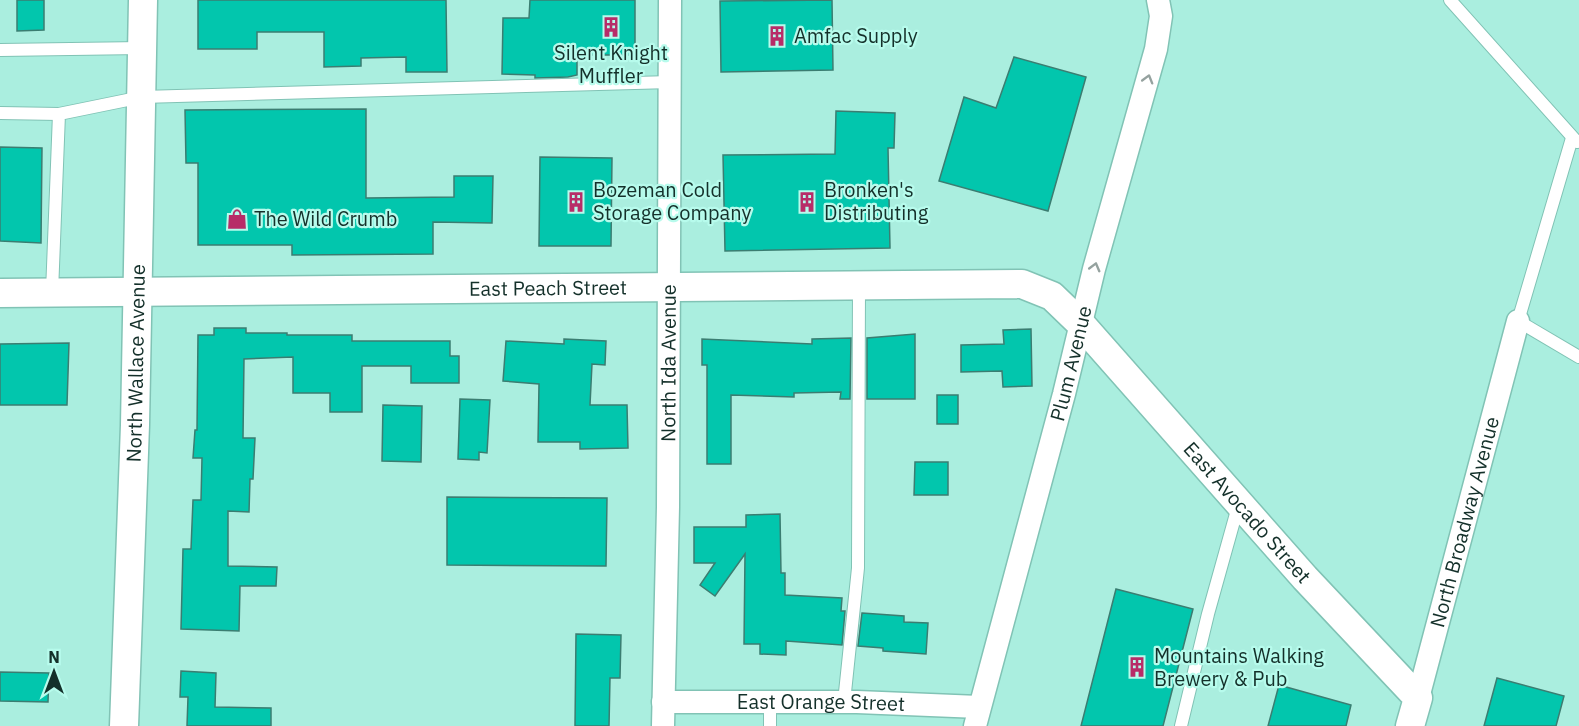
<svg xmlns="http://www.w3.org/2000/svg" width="1579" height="726" viewBox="0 0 1579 726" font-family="'IBM Plex Sans',sans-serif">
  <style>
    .building { fill: #02c6ad; stroke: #3b7d71; stroke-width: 1.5 }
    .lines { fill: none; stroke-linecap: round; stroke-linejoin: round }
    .service-casing { stroke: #81c3b5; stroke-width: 14 }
    .minor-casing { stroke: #81c3b5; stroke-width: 25 }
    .tertiary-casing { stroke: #81c3b5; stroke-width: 31 }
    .service { stroke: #fff; stroke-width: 12 }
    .minor { stroke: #fff; stroke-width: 22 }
    .tertiary { stroke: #fff; stroke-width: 28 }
    .oneway { stroke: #95a29f }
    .labels { text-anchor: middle; stroke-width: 4.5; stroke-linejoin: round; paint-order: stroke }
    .poi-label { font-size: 20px; fill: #14302a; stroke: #b7fbec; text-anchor: start }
    .street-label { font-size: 20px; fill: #14302a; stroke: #b7fbec }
  </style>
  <rect width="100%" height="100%" fill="#aaeedf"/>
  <g class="building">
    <polygon points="17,0 44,0 44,30 17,31"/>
    <polygon points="198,0 446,0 447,72 406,72 406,57 361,58 361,66 324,67 324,32 257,32 257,49 198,49"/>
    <polygon points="530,0 635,0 635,55 577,55 577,75 568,77 535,78 535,75 502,74 503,18 529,18"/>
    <polygon points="832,0 833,70 721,72 720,1"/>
    <polygon points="1014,57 1086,77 1048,211 939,181 964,97 996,108"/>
    <polygon points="366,109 366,198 454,197 454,176 493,176 492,223 433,222 433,254 292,255 292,245 198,245 198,163 186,163 185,110"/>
    <polygon points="836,111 895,113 894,148 888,148 890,248 725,251 723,155 835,154"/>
    <polygon points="0,147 42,148 41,243 0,241"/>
    <polygon points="540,157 612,158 611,246 539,246"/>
    <polygon points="214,328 246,328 246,333 287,333 287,335 352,335 352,341 450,341 450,356 459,356 459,383 411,383 411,366 362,366 362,412 330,412 330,393 293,393 293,357 244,359 243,438 255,438 253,479 250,479 249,512 228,511 228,566 277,567 276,586 240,586 239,631 181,629 183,549 191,549 193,500 201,500 202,458 193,458 195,430 197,430 198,335 214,335"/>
    <polygon points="1031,329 1032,386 1003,387 1002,371 961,372 961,345 1004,344 1003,330"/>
    <polygon points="915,334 915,399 867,399 867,338"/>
    <polygon points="851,338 850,399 840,399 841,392 794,393 794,397 731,395 731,464 707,464 707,365 702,365 702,339 812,344 812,339"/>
    <polygon points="564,339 606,341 605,365 592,364 590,405 627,405 628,448 580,449 580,442 538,442 539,384 503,381 506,341 564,344"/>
    <polygon points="69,343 67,405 0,405 0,344"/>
    <rect x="937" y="395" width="21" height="29"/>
    <polygon points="460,399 490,400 487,453 479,452 479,460 458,459"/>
    <polygon points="383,405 422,406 421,462 382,461"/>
    <polygon points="915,462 948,462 948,495 914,495"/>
    <polygon points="447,497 607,498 606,566 447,565"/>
    <polygon points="780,514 781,573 785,573 785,595 842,598 841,611 845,611 842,645 786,641 786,655 760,654 760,644 744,644 745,554 715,596 700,585 715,563 694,563 694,527 746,527 746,515"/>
    <polygon points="1116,589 1193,609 1163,726 1081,726"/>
    <polygon points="862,613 904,616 904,622 928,623 926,654 883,651 883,648 858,646"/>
    <polygon points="576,634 621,635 620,678 610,678 609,726 575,726"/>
    <polygon points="181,671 216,673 215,707 271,708 271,726 187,726 188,697 180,697"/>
    <polygon points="0,672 49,673 48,702 0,701"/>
    <polygon points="1497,678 1564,696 1556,726 1484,726"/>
    <polygon points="1279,685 1351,705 1346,726 1268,726"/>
  </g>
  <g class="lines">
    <g class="service-casing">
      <g id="service">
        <polyline points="1450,0 1577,142"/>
        <polyline points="0,50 142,48"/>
        <polyline points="0,113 59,114"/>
        <polyline points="1572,138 1518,321 1579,357"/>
        <polyline points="52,292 59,114 142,97 671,82"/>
        <polyline points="844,702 858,568 859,286"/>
        <polyline points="770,726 770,702"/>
        <polyline points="1181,726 1208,614 1239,503"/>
      </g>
    </g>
    <g class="minor-casing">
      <g id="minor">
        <path id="s1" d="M1418,698L1518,321"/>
        <path id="s2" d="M663,702H857L979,707"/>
        <path id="s3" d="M663,726L668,507L670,0"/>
        <path id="s4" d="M975,726L1064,394L1094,269L1156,49L1161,16L1158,0"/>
      </g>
    </g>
    <g class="tertiary-casing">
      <g id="tertiary">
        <path id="s5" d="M0,293L1022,284L1052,296L1080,323L1305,578L1418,698L1410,726"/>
        <path id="s6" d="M124,726L135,425L143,0"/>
      </g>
    </g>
    <use href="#service" class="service"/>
    <use href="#minor" class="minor"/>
    <use href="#tertiary" class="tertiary"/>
  </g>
  <defs><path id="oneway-chevron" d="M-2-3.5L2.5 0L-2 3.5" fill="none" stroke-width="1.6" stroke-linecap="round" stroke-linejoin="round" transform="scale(1.5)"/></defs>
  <g class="oneway">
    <use href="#oneway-chevron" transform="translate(1148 79) rotate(-74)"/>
    <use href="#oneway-chevron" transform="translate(1095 267) rotate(-75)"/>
  </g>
  <defs>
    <g id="building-bare" transform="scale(1.62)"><path d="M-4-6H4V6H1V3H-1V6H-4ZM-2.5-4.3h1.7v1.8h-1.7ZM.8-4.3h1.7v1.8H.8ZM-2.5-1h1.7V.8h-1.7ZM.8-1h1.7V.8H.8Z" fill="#b72c68" stroke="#b7fbec" stroke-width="2.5" paint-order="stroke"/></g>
    <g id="shop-bare" transform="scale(1.62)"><path d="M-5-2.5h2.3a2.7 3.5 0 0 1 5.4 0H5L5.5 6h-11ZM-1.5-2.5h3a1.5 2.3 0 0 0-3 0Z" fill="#b72c68" stroke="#b7fbec" stroke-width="2.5" paint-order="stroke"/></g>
  </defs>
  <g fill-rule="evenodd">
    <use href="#building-bare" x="611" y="27"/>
    <use href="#building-bare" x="777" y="36"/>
    <use href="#building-bare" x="576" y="202"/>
    <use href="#building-bare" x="807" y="202"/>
    <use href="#shop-bare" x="237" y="219"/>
    <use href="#building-bare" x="1137" y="667"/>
  </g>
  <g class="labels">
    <g class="poi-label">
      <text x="794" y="43">Amfac Supply</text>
      <text x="611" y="60" text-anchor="middle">Silent Knight<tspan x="611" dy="23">Muffler</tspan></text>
      <text x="593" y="197">Bozeman Cold<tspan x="593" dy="23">Storage Company</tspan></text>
      <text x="824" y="197">Bronken's<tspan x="824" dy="23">Distributing</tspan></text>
      <text x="254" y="226">The Wild Crumb</text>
      <text x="1154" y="663">Mountains Walking<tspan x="1154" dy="23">Brewery &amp; Pub</tspan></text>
    </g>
    <g class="street-label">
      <text dy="7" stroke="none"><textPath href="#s5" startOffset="548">East Peach Street</textPath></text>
      <text dy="7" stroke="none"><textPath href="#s6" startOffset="363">North Wallace Avenue</textPath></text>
      <text dy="7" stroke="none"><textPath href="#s3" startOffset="363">North Ida Avenue</textPath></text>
      <text dy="7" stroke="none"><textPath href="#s4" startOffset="375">Plum Avenue</textPath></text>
      <text dy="7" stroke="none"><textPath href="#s5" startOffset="1346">East Avocado Street</textPath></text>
      <text dy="7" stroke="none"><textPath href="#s1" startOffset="182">North Broadway Avenue</textPath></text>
      <text dy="7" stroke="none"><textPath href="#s2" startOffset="158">East Orange Street</textPath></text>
    </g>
  </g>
  <g transform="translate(54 672)" stroke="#b7fbec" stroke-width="4.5" paint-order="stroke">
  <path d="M0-4.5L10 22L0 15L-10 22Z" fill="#14302a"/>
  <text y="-9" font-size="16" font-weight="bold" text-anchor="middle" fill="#14302a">N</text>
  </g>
</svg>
